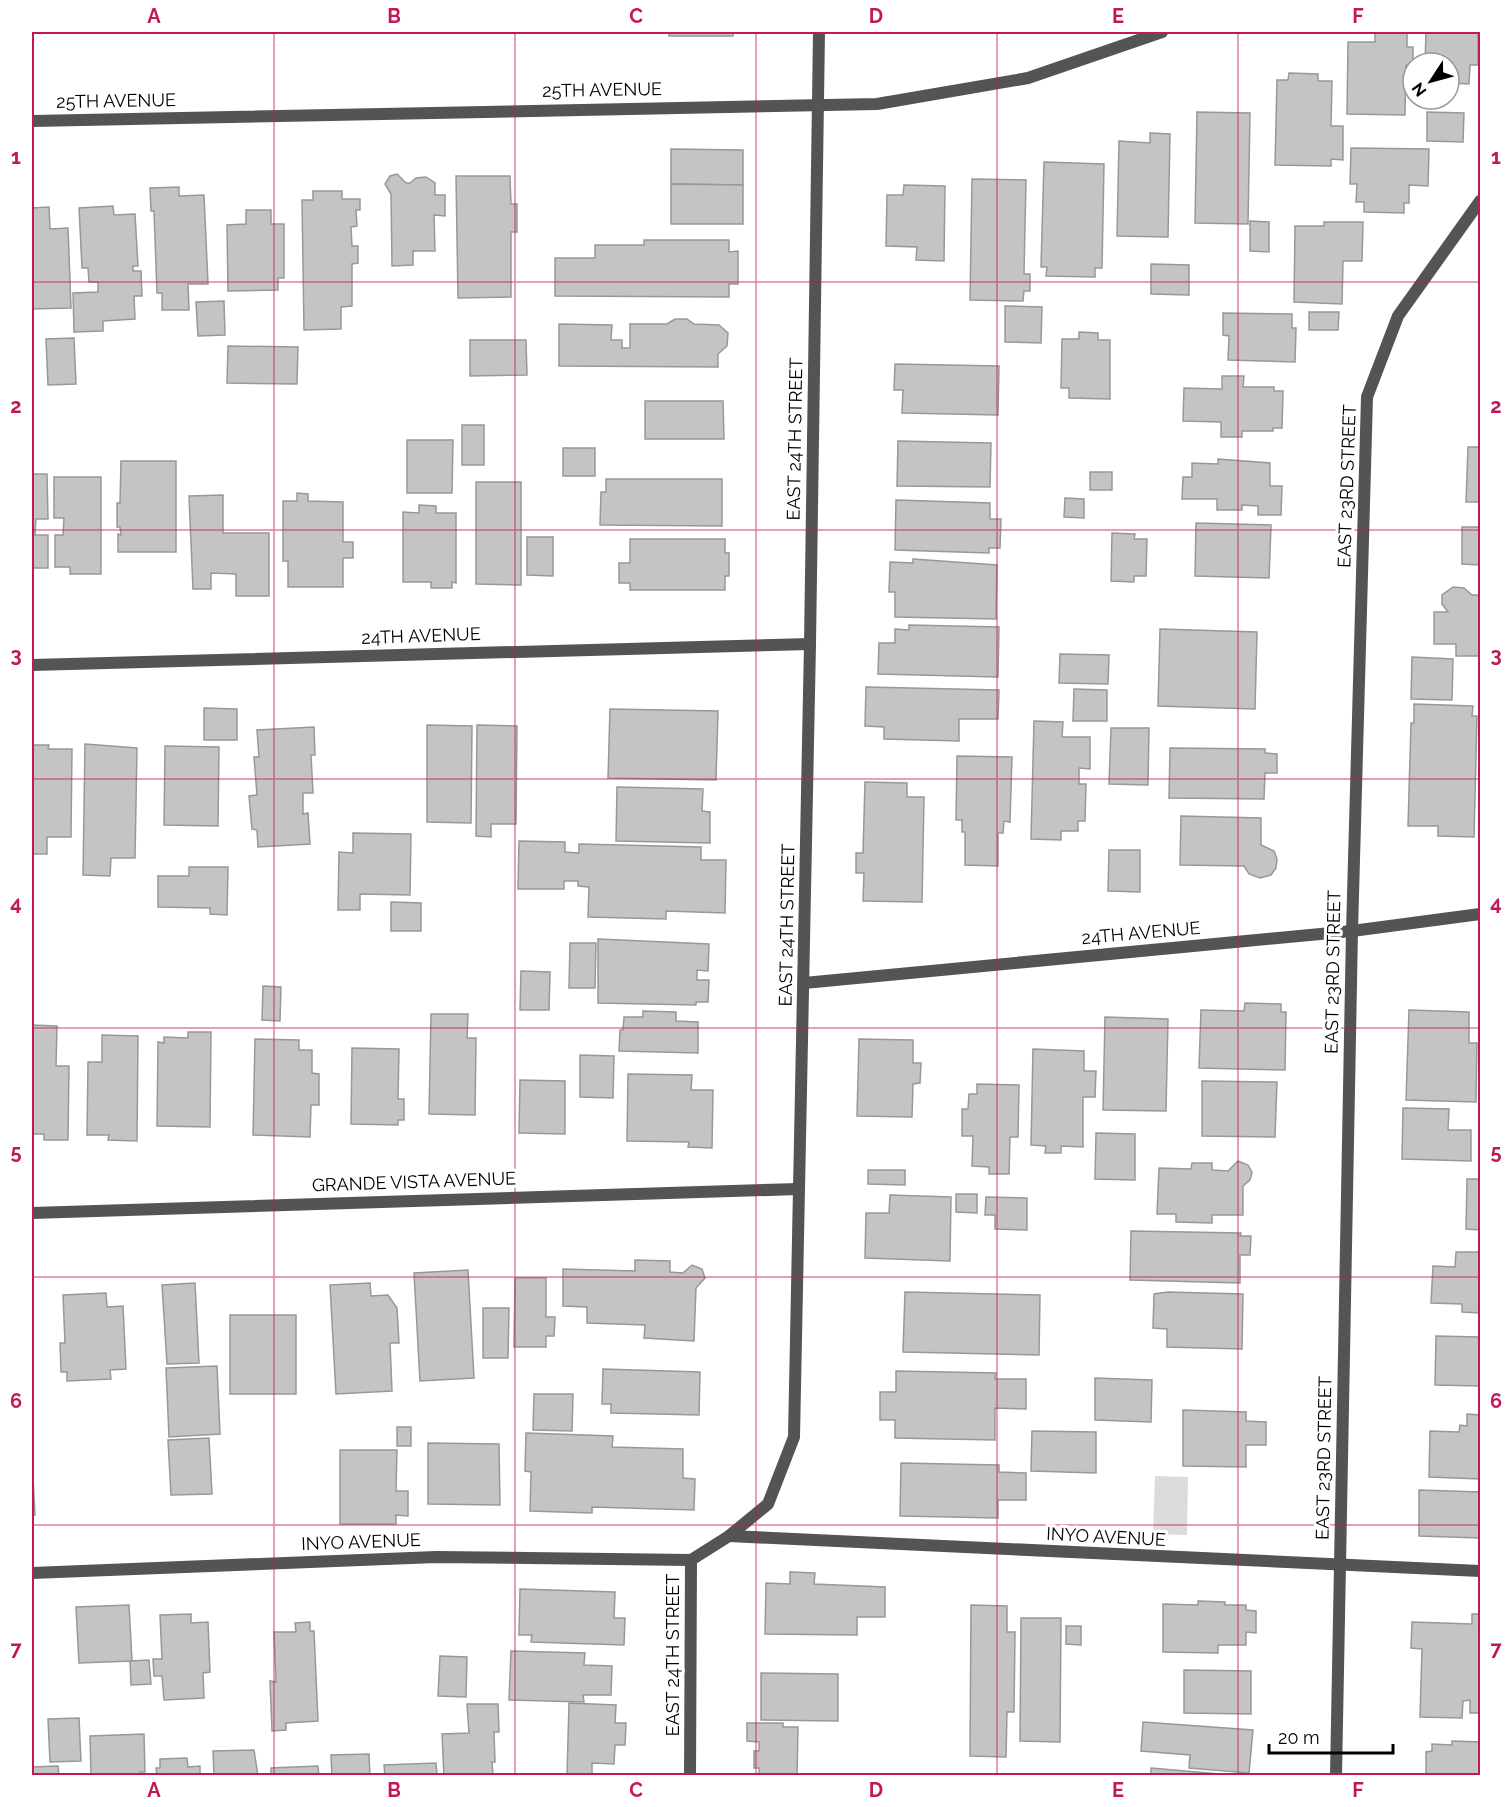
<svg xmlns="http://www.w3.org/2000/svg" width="1512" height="1807" viewBox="0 0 1512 1807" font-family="Raleway,sans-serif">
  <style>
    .green { fill: #dbdbdb }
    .building { fill: #c4c4c4; stroke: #989898; stroke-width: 1.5 }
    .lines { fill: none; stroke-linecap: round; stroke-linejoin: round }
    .street { stroke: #545454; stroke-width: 12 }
    .grid { fill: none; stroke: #c2185b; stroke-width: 1.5; stroke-opacity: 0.55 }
    .labels { text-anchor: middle; stroke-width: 6; stroke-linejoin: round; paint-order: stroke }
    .street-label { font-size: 18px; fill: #000; stroke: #fff }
    .neatline { fill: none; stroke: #c2185b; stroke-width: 2 }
    .grid-label { font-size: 20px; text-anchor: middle; font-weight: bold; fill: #c2185b }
  </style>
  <rect width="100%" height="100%" fill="#fff"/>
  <polygon class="green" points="1155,1476 1188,1477 1187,1535 1153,1534"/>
  <g class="building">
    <rect x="669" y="32" width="64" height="4"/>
    <polygon points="1375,32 1407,32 1407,47 1413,47 1413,66 1406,65 1405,115 1347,114 1348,42 1375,42"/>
    <polygon points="1426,32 1478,32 1478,65 1470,65 1469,84 1449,83 1449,63 1425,63"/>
    <polygon points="1289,73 1318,74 1318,81 1332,81 1331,126 1343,126 1343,160 1331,159 1331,166 1275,165 1277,80 1288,80"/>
    <polygon points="1197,112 1250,113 1248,224 1195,223"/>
    <polygon points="1427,112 1464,113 1463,142 1427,141"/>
    <polygon points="1150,133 1170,134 1168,237 1117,236 1119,141 1150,143"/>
    <polygon points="1351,148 1429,149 1428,186 1409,185 1409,203 1404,203 1404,213 1364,212 1364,202 1356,202 1357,184 1350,184"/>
    <polygon points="671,149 743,150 743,185 671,184"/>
    <polygon points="1044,162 1104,164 1102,268 1095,268 1095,277 1046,276 1047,267 1041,267"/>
    <polygon points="397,174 406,183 410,183 416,178 426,177 435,183 435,195 445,195 445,216 434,215 435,251 413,251 413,265 392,266 391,194 385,184 390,176"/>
    <polygon points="456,176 510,176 511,204 517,204 517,232 511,232 511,297 458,298"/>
    <polygon points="972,179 1026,180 1024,274 1030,274 1030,291 1024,291 1023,301 970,300"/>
    <polygon points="671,184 743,185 743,224 671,224"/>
    <polygon points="904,185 945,186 944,261 916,260 917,247 886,246 887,195 903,195"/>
    <polygon points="179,187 179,196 204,195 208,284 188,284 189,310 162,310 162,293 157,293 154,211 151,211 150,188"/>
    <polygon points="313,191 342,191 342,199 360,199 360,210 356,210 357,226 351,227 352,246 358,246 358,263 352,264 352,306 341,307 341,329 304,330 302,200 313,200"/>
    <polygon points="113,206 114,215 135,214 138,266 133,266 133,271 141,271 142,296 134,296 135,319 103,321 103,331 74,332 73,293 98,292 98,282 89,282 88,268 82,268 79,208"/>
    <polygon points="49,207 50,229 68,228 71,308 32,309 32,208"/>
    <polygon points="246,210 271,210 271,224 284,224 284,278 278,278 278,290 228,291 227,225 246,224"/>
    <polygon points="1250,221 1269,222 1269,252 1250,251"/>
    <polygon points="1324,222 1363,222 1362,261 1343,261 1342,304 1294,302 1295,226 1324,226"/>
    <polygon points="644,240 729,240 729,252 738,251 738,284 729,284 729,297 555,296 555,258 595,258 595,245 644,245"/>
    <polygon points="1151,264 1189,265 1189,295 1151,294"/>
    <polygon points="224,301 225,335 198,336 196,302"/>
    <polygon points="1005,306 1042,307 1041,343 1005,342"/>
    <polygon points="1309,312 1339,312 1338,330 1309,330"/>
    <polygon points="1223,313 1292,314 1292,328 1296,328 1295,362 1228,360 1229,336 1223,335"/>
    <polygon points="675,319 687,319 694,324 719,325 728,333 727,346 718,354 718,367 559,366 559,324 612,325 611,340 622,340 622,348 630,348 630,324 667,324"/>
    <polygon points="1079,332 1098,333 1098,340 1110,340 1110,399 1069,398 1069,388 1061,388 1062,339 1079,339"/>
    <polygon points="74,338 76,384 48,385 46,339"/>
    <polygon points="470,340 526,340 527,375 470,376"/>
    <polygon points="228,346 298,347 297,384 227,383"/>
    <polygon points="895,364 999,366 998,415 902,413 903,390 894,390"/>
    <polygon points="1222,376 1244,376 1243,387 1274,387 1274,391 1283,391 1282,428 1273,428 1273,431 1242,431 1242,437 1221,437 1221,422 1183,421 1184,388 1222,389"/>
    <polygon points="645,401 723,401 724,439 645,439"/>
    <rect x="462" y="425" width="22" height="40"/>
    <polygon points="407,440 453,440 452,493 407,493"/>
    <polygon points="898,441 991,443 990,487 897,486"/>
    <polygon points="1468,447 1480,447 1480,502 1466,502"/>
    <rect x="563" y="448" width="32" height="28"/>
    <polygon points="1218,459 1270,463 1270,486 1282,486 1281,515 1258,515 1258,506 1242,505 1242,510 1217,510 1217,499 1182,499 1183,477 1192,477 1192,463 1218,464"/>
    <polygon points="121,461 176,461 176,552 118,552 118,534 121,535 120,527 117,527 117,503 120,503"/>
    <rect x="1090" y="472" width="22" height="18"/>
    <polygon points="32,474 47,474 48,519 36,519 35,535 48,535 48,568 32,568 32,574"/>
    <polygon points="54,477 101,477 101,574 70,574 70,567 55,567 55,535 63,535 64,518 54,518"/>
    <polygon points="606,479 722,479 722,526 600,525 601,492 606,492"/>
    <polygon points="476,482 521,482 521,585 476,584"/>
    <polygon points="297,493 308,494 308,501 343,502 343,542 353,542 353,558 343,558 343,587 288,587 288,561 283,561 283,501 297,501"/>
    <polygon points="223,495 223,533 269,533 269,596 236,596 236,574 211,573 211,589 193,589 189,496"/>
    <polygon points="1065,498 1084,499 1084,518 1064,517"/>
    <polygon points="896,500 990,503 990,519 1001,519 1000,548 989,548 989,553 895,550"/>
    <polygon points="419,505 436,506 436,513 456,513 456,583 452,582 452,588 431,588 431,582 403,582 403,512 419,513"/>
    <polygon points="1196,523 1271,525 1269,578 1195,576"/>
    <polygon points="1462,527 1480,527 1480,565 1462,564"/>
    <polygon points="1112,533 1135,534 1134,539 1147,539 1146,576 1134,576 1134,582 1111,581"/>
    <polygon points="527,537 553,537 553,576 527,575"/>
    <polygon points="630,539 725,539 725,553 729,553 729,576 725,576 725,590 630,590 630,583 619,583 619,563 630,563"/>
    <polygon points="913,559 997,565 996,619 895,617 895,592 889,592 890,562 913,563"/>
    <polygon points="1453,587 1464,588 1472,595 1480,595 1480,656 1456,656 1456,644 1434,644 1434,612 1448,612 1442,604 1442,595"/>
    <polygon points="909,625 999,627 998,677 878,674 879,643 895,643 895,629 909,630"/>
    <polygon points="1160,629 1257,632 1255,709 1158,706"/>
    <polygon points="1060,654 1109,655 1108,684 1059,683"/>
    <polygon points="1412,657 1453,659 1452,700 1411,699"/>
    <polygon points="866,687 999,690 998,719 959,719 959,741 884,739 884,727 865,726"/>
    <polygon points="1074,689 1107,690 1107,721 1073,721"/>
    <polygon points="1414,704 1473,706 1472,716 1477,716 1474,837 1438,836 1438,826 1408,826 1411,723 1414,723"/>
    <polygon points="204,708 237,709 237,740 204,740"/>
    <polygon points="610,709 718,711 716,780 608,778"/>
    <polygon points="1034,721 1063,722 1062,737 1090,737 1090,769 1079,768 1079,784 1086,784 1085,821 1078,821 1078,831 1061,831 1061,840 1031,839"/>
    <polygon points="427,725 472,726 471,823 427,822"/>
    <polygon points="477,725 517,726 516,824 491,824 491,837 476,836"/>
    <polygon points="314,727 315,755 311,755 313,793 303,793 303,814 308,813 310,844 258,847 257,830 252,829 249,796 257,795 254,757 259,757 257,730"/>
    <polygon points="1111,728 1149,728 1148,785 1109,784"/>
    <polygon points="85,744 137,748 135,858 111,858 110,876 83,875"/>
    <polygon points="32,745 49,745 48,749 72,749 71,837 47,837 47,854 32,854"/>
    <polygon points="165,746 219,747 218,826 164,825"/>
    <polygon points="1170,748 1265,749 1265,753 1277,754 1277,773 1265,773 1264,799 1169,798"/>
    <polygon points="957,756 1012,757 1010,822 1004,821 1003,833 998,833 998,866 965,865 965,832 962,832 962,820 956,820"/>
    <polygon points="865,782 907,783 907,797 924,797 922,902 863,901 864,873 856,873 856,853 863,853"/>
    <polygon points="617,787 703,789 702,811 710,812 710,843 616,841"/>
    <polygon points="1181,816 1261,818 1261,845 1274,851 1277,859 1276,868 1271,875 1260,878 1249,874 1244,866 1180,865"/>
    <polygon points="353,833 411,834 410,895 360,894 360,910 338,910 339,852 353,853"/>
    <polygon points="519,841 565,842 565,852 579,853 579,844 701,847 701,860 726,860 725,913 666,911 666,919 588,917 589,887 578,886 578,881 564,881 564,889 518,889"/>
    <polygon points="1109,850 1140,850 1140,892 1108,891"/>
    <polygon points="189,867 228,867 227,915 210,914 210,908 158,907 158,876 189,876"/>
    <polygon points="391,902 421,903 421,931 391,931"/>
    <polygon points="598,939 709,944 708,971 697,970 697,980 709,980 708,1002 696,1002 696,1005 598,1003"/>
    <polygon points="570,943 596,943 595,988 569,988"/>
    <polygon points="521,971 550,972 549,1010 520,1010"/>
    <polygon points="263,986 281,987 280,1021 262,1020"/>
    <polygon points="1245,1003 1281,1004 1281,1012 1286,1012 1285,1070 1199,1068 1201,1010 1244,1011"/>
    <polygon points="1409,1010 1469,1012 1469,1043 1477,1043 1476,1102 1406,1100"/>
    <polygon points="643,1011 676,1012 676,1021 698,1022 698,1053 619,1051 620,1030 623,1030 624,1017 643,1017"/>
    <polygon points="431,1014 468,1014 467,1038 476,1038 475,1115 429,1114"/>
    <polygon points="1105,1017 1168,1019 1166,1111 1103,1110"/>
    <polygon points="32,1025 57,1026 56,1066 69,1066 68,1140 44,1140 44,1134 32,1134"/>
    <polygon points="188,1032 211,1032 210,1127 157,1126 158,1042 164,1043 164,1037 188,1038"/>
    <polygon points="102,1035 138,1036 137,1141 108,1140 109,1135 87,1135 88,1062 102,1062"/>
    <polygon points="255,1039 299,1040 299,1050 312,1050 312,1073 319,1074 319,1105 311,1105 310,1137 253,1135"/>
    <polygon points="859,1039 913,1040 913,1063 921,1063 920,1083 913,1084 912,1117 857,1116"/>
    <polygon points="352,1048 399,1049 398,1099 404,1099 404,1120 398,1120 398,1125 351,1124"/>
    <polygon points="1033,1049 1084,1051 1084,1071 1096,1071 1095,1097 1083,1097 1083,1147 1061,1146 1061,1153 1045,1153 1046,1146 1031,1145"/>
    <polygon points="580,1055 614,1056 613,1098 580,1097"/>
    <polygon points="628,1074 692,1075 691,1090 713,1090 712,1148 688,1147 689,1142 627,1141"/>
    <polygon points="520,1080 565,1081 565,1134 519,1133"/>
    <polygon points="1202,1081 1277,1082 1275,1137 1202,1136"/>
    <polygon points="977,1084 1019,1085 1018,1137 1010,1137 1009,1174 989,1174 989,1167 972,1166 973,1136 962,1136 962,1109 968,1109 969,1094 977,1094"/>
    <polygon points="1403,1108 1449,1109 1448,1130 1471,1130 1471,1161 1402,1159"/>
    <polygon points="1096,1133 1135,1134 1135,1180 1095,1179"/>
    <polygon points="1238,1161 1248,1165 1252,1172 1250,1180 1243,1186 1243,1215 1212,1215 1212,1223 1176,1222 1176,1214 1157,1214 1159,1168 1191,1169 1192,1163 1212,1163 1212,1170 1228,1171"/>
    <polygon points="868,1170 905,1170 905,1185 868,1184"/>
    <polygon points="1467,1179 1480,1179 1480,1230 1466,1229"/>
    <polygon points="956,1194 977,1194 977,1213 956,1212"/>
    <polygon points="890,1195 951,1197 950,1261 865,1258 866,1213 889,1213"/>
    <polygon points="986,1197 1027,1198 1027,1230 995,1229 995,1215 985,1215"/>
    <polygon points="1131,1231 1241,1233 1240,1236 1251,1236 1250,1255 1240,1255 1240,1283 1130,1280"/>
    <polygon points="1456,1252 1480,1252 1480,1313 1462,1312 1462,1304 1431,1303 1433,1266 1455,1267"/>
    <polygon points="635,1260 670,1261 670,1272 683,1273 692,1265 702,1269 705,1278 696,1288 694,1341 644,1338 645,1325 587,1323 587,1307 563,1306 563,1269 635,1271"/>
    <polygon points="468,1270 474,1378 420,1381 414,1273"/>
    <polygon points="515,1278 546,1278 546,1317 555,1317 554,1336 546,1336 546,1347 514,1347"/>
    <polygon points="195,1283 199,1363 167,1364 162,1285"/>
    <polygon points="370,1283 371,1296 388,1295 397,1308 399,1343 390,1343 392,1391 336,1394 330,1285"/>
    <polygon points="905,1292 1040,1295 1039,1355 903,1352"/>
    <polygon points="1168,1292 1243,1294 1242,1349 1167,1347 1167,1329 1153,1328 1154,1294"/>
    <polygon points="106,1293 107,1307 123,1306 126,1369 110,1370 111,1379 67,1381 67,1372 61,1372 60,1343 65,1343 63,1295"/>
    <polygon points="483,1308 509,1308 508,1358 483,1358"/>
    <rect x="230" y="1315" width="66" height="79"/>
    <polygon points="1436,1336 1480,1337 1480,1386 1435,1385"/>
    <polygon points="217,1366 220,1434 169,1437 166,1368"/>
    <polygon points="603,1369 700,1372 699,1415 611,1413 611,1404 602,1404"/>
    <polygon points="896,1371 996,1373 995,1379 1026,1379 1026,1409 995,1408 995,1440 895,1438 895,1420 880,1420 880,1392 896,1392"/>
    <polygon points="1095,1378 1152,1380 1151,1422 1095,1420"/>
    <polygon points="534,1394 573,1394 572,1431 533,1430"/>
    <polygon points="1183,1410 1246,1412 1246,1421 1266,1422 1266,1445 1246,1445 1246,1467 1183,1466"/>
    <polygon points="1467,1414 1480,1415 1480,1479 1429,1477 1430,1431 1459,1432 1460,1425 1467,1426"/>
    <rect x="397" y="1427" width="14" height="19"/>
    <polygon points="1032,1431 1096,1432 1096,1473 1031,1471"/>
    <polygon points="526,1433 613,1436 612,1447 683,1449 683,1478 695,1479 694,1510 592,1507 592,1513 530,1511 531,1472 525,1471"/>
    <polygon points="209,1438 212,1494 171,1495 168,1440"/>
    <polygon points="428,1443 499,1444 500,1505 428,1504"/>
    <polygon points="340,1450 397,1450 396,1491 408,1491 408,1516 396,1515 396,1524 340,1524"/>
    <polygon points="32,1459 35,1515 32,1516"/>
    <polygon points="901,1463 999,1465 999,1472 1026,1473 1026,1500 998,1500 998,1518 900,1516"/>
    <polygon points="1419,1490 1480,1492 1480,1538 1419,1536"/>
    <polygon points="790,1572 815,1573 814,1584 885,1587 885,1617 857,1617 857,1635 765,1634 766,1583 790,1584"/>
    <polygon points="520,1589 615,1592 614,1618 625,1618 624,1645 531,1642 532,1635 519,1635"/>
    <polygon points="1198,1601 1225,1602 1225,1605 1246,1605 1246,1610 1256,1611 1256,1633 1246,1632 1246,1645 1218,1645 1218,1653 1163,1652 1163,1604 1198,1605"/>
    <polygon points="129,1605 132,1661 79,1663 76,1607"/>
    <polygon points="971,1605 1007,1606 1007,1632 1015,1632 1014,1712 1007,1712 1006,1757 970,1756"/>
    <polygon points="191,1614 191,1623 208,1622 210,1672 203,1673 204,1698 164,1700 162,1676 154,1676 153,1659 162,1659 160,1615"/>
    <polygon points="1472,1614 1480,1614 1480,1713 1470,1713 1470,1700 1463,1701 1462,1718 1420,1717 1422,1649 1411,1648 1412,1622 1472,1624"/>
    <polygon points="1021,1618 1061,1618 1060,1742 1020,1741"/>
    <polygon points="310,1622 310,1631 314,1631 318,1721 286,1723 286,1730 272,1731 270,1681 276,1682 274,1632 296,1632 295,1623"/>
    <polygon points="1066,1626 1081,1626 1081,1645 1066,1644"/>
    <polygon points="511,1651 585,1653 584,1665 612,1666 611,1695 583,1695 584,1702 509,1700"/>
    <polygon points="440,1656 467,1657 466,1697 438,1696"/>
    <polygon points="149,1660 151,1684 131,1685 130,1661"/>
    <polygon points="1184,1670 1251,1671 1251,1714 1184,1713"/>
    <polygon points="761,1673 838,1674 838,1721 761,1720"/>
    <polygon points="569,1703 616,1705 615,1723 626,1723 625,1745 615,1745 614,1764 592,1763 592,1775 567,1775"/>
    <polygon points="467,1704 498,1704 499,1732 494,1732 495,1762 492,1762 493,1776 444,1776 442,1734 469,1733"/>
    <polygon points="79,1718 81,1761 50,1762 48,1719"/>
    <polygon points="1143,1722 1253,1730 1249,1773 1189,1768 1190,1755 1141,1751"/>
    <polygon points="747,1723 783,1723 783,1727 798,1727 797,1776 759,1776 759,1768 754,1768 754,1751 759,1751 759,1742 747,1741"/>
    <polygon points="144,1734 145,1772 140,1772 140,1776 91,1776 90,1736"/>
    <polygon points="1452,1741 1480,1742 1480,1776 1426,1776 1426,1752 1432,1751 1432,1744 1452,1745"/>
    <polygon points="254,1750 258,1776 214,1776 213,1751"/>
    <polygon points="369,1754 370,1776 332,1776 331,1755"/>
    <polygon points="187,1758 188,1767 200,1766 200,1776 157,1776 156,1768 160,1768 160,1759"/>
    <polygon points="436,1763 437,1776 385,1776 384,1765"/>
    <polygon points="58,1766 59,1776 32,1776 32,1767"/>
    <polygon points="318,1766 319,1776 271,1776 271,1768"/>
    <polygon points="1151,1768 1243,1776 1151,1776"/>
  </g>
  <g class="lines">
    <g class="street">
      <polyline points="32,121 877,104 1028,78 1162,32"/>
      <polyline points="32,665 810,644"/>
      <polyline points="804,983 1352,931 1480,914"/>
      <polyline points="32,1213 798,1189"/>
      <polyline points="729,1536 1480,1571"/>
      <polyline points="32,1573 436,1557 691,1560"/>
      <polyline points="690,1776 691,1560 729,1536 768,1504 794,1437 810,644 819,32"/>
      <polyline points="1336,1776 1352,931 1367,397 1398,316 1480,201"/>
    </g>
  </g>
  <path class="grid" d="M274,32V1776M515,32V1776M756,32V1776M997,32V1776M1238,32V1776M32,282H1480M32,530H1480M32,779H1480M32,1028H1480M32,1277H1480M32,1525H1480"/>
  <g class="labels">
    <g class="street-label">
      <text transform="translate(602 90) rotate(-1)" y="6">25TH AVENUE</text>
      <text transform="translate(116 101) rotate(-1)" y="6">25TH AVENUE</text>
      <text transform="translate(795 439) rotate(-89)" y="6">EAST 24TH STREET</text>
      <text transform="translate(1347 486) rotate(-88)" y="6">EAST 23RD STREET</text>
      <text transform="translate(421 636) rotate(-2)" y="6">24TH AVENUE</text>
      <text transform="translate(787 925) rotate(-89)" y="6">EAST 24TH STREET</text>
      <text transform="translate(1141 933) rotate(-5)" y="6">24TH AVENUE</text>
      <text transform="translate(1333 972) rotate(-89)" y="6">EAST 23RD STREET</text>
      <text transform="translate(414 1182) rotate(-2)" y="6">GRANDE VISTA AVENUE</text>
      <text transform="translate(1324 1458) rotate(-89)" y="6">EAST 23RD STREET</text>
      <text transform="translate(1106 1537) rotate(3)" y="6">INYO AVENUE</text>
      <text transform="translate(361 1542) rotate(-2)" y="6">INYO AVENUE</text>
      <text transform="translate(673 1655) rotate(-90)" y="6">EAST 24TH STREET</text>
    </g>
  </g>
  <rect width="1512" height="1807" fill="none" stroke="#ffffff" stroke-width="66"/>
  <g transform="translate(1431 81) rotate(234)"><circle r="28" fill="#ffffff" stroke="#999999" stroke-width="1.5"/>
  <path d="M0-4.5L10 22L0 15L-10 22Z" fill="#000000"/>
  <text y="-9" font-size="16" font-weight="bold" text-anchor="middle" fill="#000000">N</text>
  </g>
  <path d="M1269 1744v9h124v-9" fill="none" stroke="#000000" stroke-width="3"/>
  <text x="1278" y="1744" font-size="18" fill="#000000" stroke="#ffffff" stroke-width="4.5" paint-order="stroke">20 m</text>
  <rect x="33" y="33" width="1446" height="1741" class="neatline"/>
  <g class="grid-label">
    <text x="154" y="23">A</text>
    <text x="394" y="23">B</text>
    <text x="636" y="23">C</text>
    <text x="876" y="23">D</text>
    <text x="1118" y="23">E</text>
    <text x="1358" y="23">F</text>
    <text x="16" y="164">1</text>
    <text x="1496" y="164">1</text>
    <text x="16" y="413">2</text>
    <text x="1496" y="413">2</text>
    <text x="16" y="662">3</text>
    <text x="1496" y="662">3</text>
    <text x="16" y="910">4</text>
    <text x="1496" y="910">4</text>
    <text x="16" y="1159">5</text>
    <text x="1496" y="1159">5</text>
    <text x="16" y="1408">6</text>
    <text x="1496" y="1408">6</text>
    <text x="16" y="1656">7</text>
    <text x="1496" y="1656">7</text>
    <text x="154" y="1797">A</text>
    <text x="394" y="1797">B</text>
    <text x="636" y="1797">C</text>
    <text x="876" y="1797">D</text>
    <text x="1118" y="1797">E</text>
    <text x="1358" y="1797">F</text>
  </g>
</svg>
